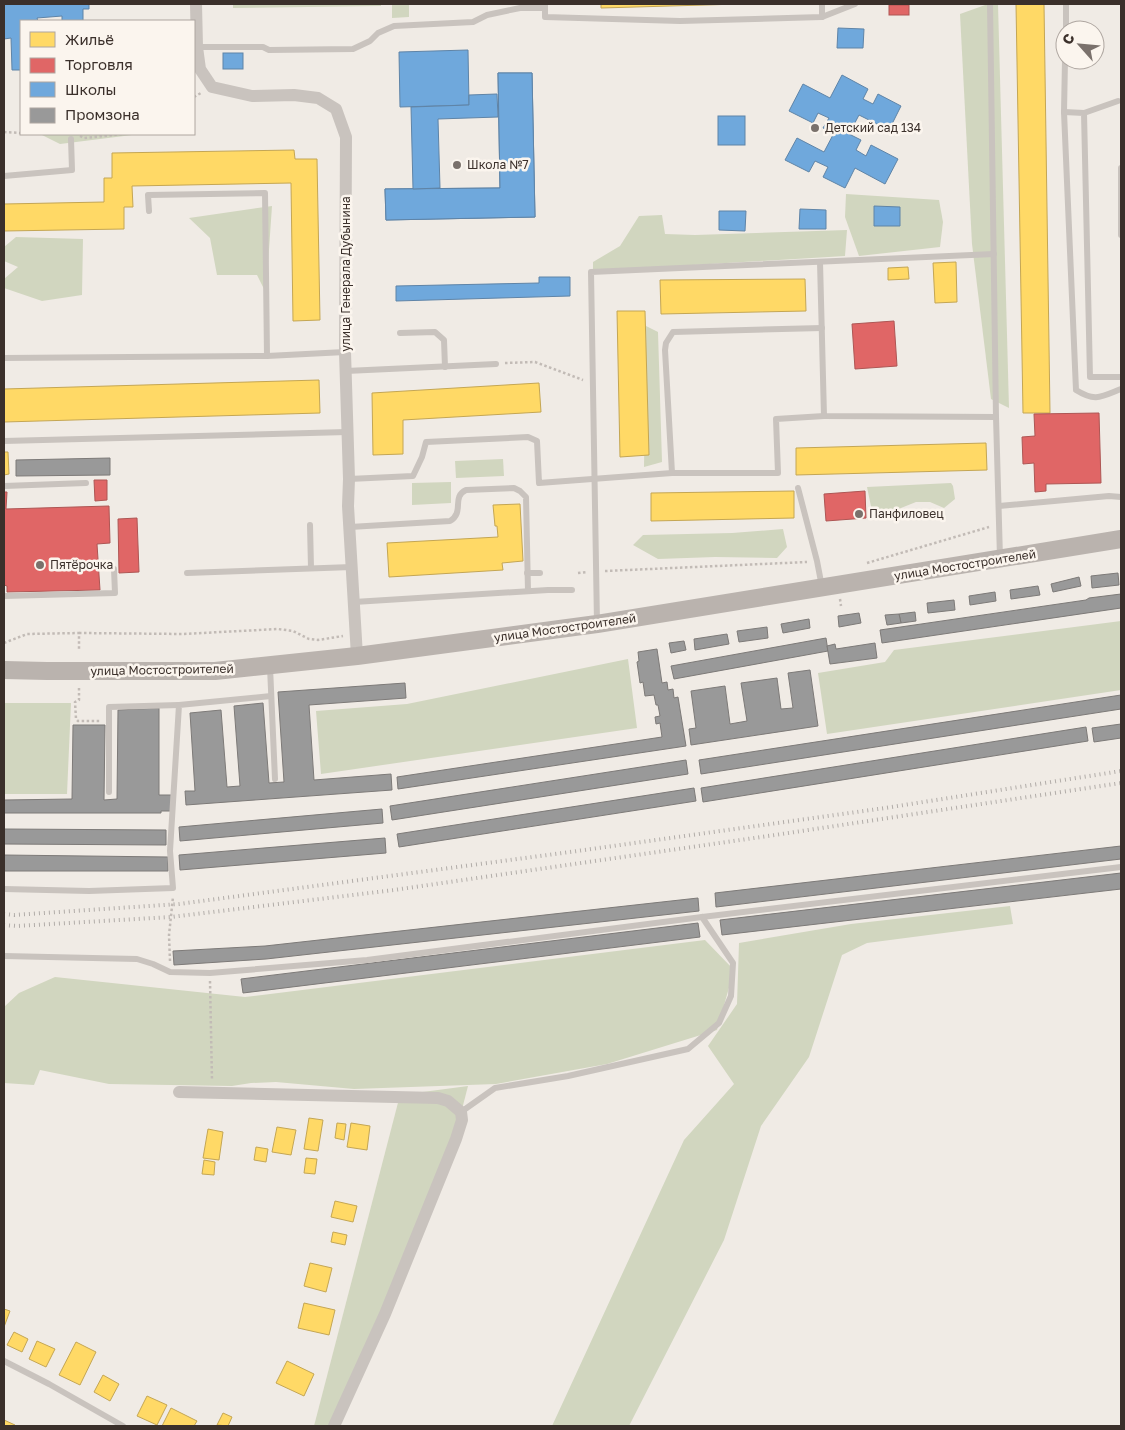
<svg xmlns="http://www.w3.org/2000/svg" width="1125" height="1430" viewBox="0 0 1125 1430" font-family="'Golos Text',sans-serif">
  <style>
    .green { fill: #d1d6bf }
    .homes { fill: #ffd966; stroke: #c4a654 }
    .shops { fill: #e06666; stroke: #ae5654 }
    .schools { fill: #6fa8dc; stroke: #5f84a7 }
    .industry { fill: #999; stroke: #7d7a78 }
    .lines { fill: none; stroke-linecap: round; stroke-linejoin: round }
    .path { stroke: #c2bbb6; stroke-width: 2.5; stroke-dasharray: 2.5 2.5; stroke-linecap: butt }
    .lane { stroke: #c9c3be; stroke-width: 6 }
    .street { stroke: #c9c3be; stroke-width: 12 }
    .secondary { stroke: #bab3ae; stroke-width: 18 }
    .rail { stroke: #b1aca8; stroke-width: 4; stroke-dasharray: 1 4; stroke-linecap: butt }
    .poi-dot { fill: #7a716c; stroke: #fbf5ee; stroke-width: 2 }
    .labels { text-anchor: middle; stroke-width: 5; stroke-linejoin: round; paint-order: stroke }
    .poi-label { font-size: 12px; fill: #3b302b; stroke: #fbf5ee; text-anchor: start }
    .street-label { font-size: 12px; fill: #3b302b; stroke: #fbf5ee }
  </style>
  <rect width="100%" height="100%" fill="#f0ebe5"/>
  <g class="green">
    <polygon points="233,4 381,4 381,6 233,8"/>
    <polygon points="392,4 409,4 409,17 392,18"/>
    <polygon points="988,4 998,4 1009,408 991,399 972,244 960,14"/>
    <polygon points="40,134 140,134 60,144"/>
    <polygon points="846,194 939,200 943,222 940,247 859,256 845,217"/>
    <polygon points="272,206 266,293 257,275 217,275 210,238 189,218"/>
    <polygon points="662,215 665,234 695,235 847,230 845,256 593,271 593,262 620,246 639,216"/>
    <polygon points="16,237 83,239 82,295 42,301 4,288 4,279 18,267 4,261 4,247"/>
    <polygon points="646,326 658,332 662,462 644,467"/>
    <polygon points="503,459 504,476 456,478 455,461"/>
    <polygon points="451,482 451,503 412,505 412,483"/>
    <polygon points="951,483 953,486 955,499 944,508 930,502 916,502 896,510 873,516 867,487"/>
    <polygon points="783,529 787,547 777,558 715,557 658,559 633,545 643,535 732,533"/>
    <polygon points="1121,621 1121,690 827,734 818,673 885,662 894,650"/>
    <polygon points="628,659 637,728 321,774 316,711 407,704"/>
    <polygon points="4,703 71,703 67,794 4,794"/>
    <polygon points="1010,906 1013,924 867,943 842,955 809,1057 761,1126 724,1240 629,1426 552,1426 684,1140 734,1084 708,1046 737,1004 739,943 851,924"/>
    <polygon points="705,940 734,970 717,1030 607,1064 496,1084 354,1089 276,1082 251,1083 232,1086 109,1084 40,1070 34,1085 4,1083 4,1007 19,993 55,977 245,997"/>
    <polygon points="468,1086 459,1121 337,1426 314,1426 400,1095"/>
  </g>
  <g class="homes">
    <polygon points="601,4 739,4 601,8"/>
    <polygon points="1016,4 1044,4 1050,413 1023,413"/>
    <polygon points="294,150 295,159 317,159 320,320 293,321 291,183 132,186 133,207 124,207 124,229 4,231 4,204 104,202 104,178 112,178 112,153"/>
    <polygon points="956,262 957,302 935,303 933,263"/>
    <polygon points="908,267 909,279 888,280 888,268"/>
    <polygon points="805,279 806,311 661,314 660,280"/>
    <polygon points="617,311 645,311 649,455 620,457"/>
    <polygon points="319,380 320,413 4,422 4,389"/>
    <polygon points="539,383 541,412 403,420 403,454 373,455 372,393"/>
    <polygon points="986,443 987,470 796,475 796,448"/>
    <polygon points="4,452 8,452 9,474 4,475"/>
    <polygon points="794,491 794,518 651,521 651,493"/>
    <polygon points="520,504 523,561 502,563 503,570 389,577 387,543 498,537 497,526 495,526 493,505"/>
    <polygon points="309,1118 323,1120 318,1151 304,1149"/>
    <polygon points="337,1123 346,1124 344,1140 335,1138"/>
    <polygon points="351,1123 370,1126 367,1150 347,1147"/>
    <polygon points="277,1127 296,1130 291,1155 272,1152"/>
    <polygon points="208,1129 223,1132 219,1160 203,1158"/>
    <polygon points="256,1147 268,1149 266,1162 254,1160"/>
    <polygon points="306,1158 317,1159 315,1174 304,1173"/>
    <polygon points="204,1160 215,1162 214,1175 202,1174"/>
    <polygon points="335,1201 357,1206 353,1222 331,1217"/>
    <polygon points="333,1232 347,1235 345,1245 331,1242"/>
    <polygon points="310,1263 332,1268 326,1292 304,1286"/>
    <polygon points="304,1303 335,1310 329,1335 298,1328"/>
    <polygon points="4,1309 10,1311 4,1327"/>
    <polygon points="14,1332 28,1339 22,1352 7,1345"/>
    <polygon points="37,1341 55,1349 46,1367 29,1359"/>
    <polygon points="76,1342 96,1352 80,1385 59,1375"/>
    <polygon points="287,1361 314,1374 304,1396 276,1383"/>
    <polygon points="103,1375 119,1384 110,1401 94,1392"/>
    <polygon points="147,1396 167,1405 157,1425 137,1416"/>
    <polygon points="171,1408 197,1421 194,1426 162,1426"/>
    <polygon points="223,1413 232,1417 228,1426 217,1425"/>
    <polygon points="4,1420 15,1425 14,1426 4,1426"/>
  </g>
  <g class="shops">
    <rect x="889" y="5" width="20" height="10"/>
    <polygon points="894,321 897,366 855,369 852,324"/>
    <polygon points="1099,413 1101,483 1046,484 1046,491 1035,492 1034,463 1023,464 1022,437 1035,436 1034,414"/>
    <polygon points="94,480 107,480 107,500 95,501"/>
    <polygon points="865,491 866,518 826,521 824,494"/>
    <polygon points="4,492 7,492 6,509 109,506 110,543 97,544 100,590 7,592 7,586 4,585"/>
    <polygon points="137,518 139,572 119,573 118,519"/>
  </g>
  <g class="schools">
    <polygon points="4,4 89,4 89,9 83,9 83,21 89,21 62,21 62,16 37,18 38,21 21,21 21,70 12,70 11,38 4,39"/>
    <polygon points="838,28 864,29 863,48 837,48"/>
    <polygon points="468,50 469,105 400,107 399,52"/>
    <rect x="223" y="53" width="20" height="16"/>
    <polygon points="498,73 532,73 535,217 386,220 385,189 500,188"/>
    <polygon points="498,73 532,73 535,217 386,220 385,189 500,188"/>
    <polygon points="842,75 868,89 863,99 873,104 878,94 901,106 889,130 859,115 849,134 861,140 856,150 866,156 871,145 898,159 885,184 855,168 845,188 823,177 828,167 815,161 809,172 785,160 797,138 824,152 834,133 823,128 829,118 818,113 813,123 789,111 803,84 830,98"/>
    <polygon points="497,94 498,117 438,119 440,188 413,189 411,107 469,105 469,95"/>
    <rect x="718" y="116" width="27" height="29"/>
    <polygon points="874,206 900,207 900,226 874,226"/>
    <polygon points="800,209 826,210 826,229 799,229"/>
    <polygon points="719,211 746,211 745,231 719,230"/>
    <polygon points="539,277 570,277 570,296 396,301 396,286 539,283"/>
  </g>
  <g class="industry">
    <polygon points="110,458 110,475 16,476 16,460"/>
    <polygon points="1118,573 1119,585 1092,588 1091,576"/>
    <polygon points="1079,577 1081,586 1053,592 1051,584"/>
    <polygon points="1038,586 1040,595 1011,599 1010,590"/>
    <polygon points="995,592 996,601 970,605 969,596"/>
    <polygon points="1121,594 1121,608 882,643 880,630 1086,600 1089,598"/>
    <polygon points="954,600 955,610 928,613 927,603"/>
    <polygon points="915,612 916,621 901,623 899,614"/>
    <polygon points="859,613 861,623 839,627 838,616"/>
    <polygon points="899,614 901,623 887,625 885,615"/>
    <polygon points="809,619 810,628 783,633 781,624"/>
    <polygon points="767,627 768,638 739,642 737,631"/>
    <polygon points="727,634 729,644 695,650 694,639"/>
    <polygon points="826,638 828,651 674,679 671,666"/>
    <polygon points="684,641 686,650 671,653 669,643"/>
    <polygon points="875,643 877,658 830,664 827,646 835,644 836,649"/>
    <polygon points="657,649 662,683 667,682 668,690 673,689 674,698 678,697 686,746 398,789 397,777 662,737 660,723 656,724 655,717 660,716 658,705 656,705 654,695 645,696 643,682 640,683 637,662 639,661 638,652"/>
    <polygon points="810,670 818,726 691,745 689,729 696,728 691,691 725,686 730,724 747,721 741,683 777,678 781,709 793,708 788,673"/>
    <polygon points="405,683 406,698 309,705 314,780 391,774 392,790 186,805 185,791 195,791 190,713 221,710 227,787 240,786 234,706 263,703 269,783 284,782 278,692"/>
    <polygon points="1121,695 1121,709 701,774 699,760"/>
    <polygon points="159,708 159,795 172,795 171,811 161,811 161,813 4,813 4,800 72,799 73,725 105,725 104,800 117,799 118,710"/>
    <polygon points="1121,724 1121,738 1094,742 1092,728"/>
    <polygon points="1086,727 1088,741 703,802 701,788"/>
    <polygon points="686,760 688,774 392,820 390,806"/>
    <polygon points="694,788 696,801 399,847 397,834"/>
    <polygon points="382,809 383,823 180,841 179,827"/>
    <polygon points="4,829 166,830 166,845 4,844"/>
    <polygon points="385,838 386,853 180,870 179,855"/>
    <polygon points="1121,846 1121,859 716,907 715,893"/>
    <polygon points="4,855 168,857 168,871 4,871"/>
    <polygon points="1121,873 1121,889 722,935 720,920"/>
    <polygon points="698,898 699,911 266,959 174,965 173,951 265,946"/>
    <polygon points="698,923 700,937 243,993 241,979"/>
  </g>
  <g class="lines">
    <g class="path">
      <polyline points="194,97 201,93"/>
      <polyline points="4,132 21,133"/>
      <polyline points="80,136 84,138 123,134"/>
      <polyline points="505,363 535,362 583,380"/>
      <polyline points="867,563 989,527"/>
      <polyline points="605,571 807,562"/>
      <polyline points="578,573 587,572"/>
      <polyline points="840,599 841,606"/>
      <polyline points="79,633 183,634 278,629 293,631 309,639 318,640 343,636"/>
      <polyline points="4,643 27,634 79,633 79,649"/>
      <polyline points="79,688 79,700 75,702 76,719 78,721 100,721"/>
      <polyline points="170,961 169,935 173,897"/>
      <polyline points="210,981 212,1081"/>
    </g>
    <g class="lane">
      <polyline points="822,4 822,17"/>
      <polyline points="990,4 996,417 1000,558"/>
      <polyline points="545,5 545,17 680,21 822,17 855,4"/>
      <polyline points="1066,30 1066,4"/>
      <polyline points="197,47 263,47 269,50 353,49 370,41 378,33 394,26 473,22 487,15 520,8 545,8"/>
      <path d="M1065,60L1064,112L1076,390C1095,402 1101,397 1121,389"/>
      <polyline points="1064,112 1084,113 1090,377 1121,377"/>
      <polyline points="1084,113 1118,101"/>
      <polyline points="1121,168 1121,235"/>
      <polyline points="4,176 72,170 71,139"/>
      <polyline points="149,211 148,195 265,193 267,356"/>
      <polyline points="820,262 824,416 996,417"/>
      <polyline points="400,333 435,332 444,340 445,367"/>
      <polyline points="4,358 267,356 345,352"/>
      <polyline points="346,371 496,364"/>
      <polyline points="4,441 347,432"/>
      <polyline points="672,473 778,473 776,419 824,416"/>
      <polyline points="349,479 413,476 422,457 426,442 528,437 537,441 539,483 672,473 665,350 666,343 673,332 822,328"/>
      <polyline points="4,486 86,483"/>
      <polyline points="798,488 817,561 822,587"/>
      <polyline points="999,506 1109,496 1121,497"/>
      <polyline points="310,525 311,568"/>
      <path d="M350,527L450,521C465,512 451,497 466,490L514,488L520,491L526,497L528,591"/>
      <polyline points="187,573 352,567"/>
      <polyline points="527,573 540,573"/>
      <polyline points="4,596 115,593 114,569"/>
      <polyline points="354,602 548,590 572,590"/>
      <polyline points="597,623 591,272 994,254"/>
      <polyline points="270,667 275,779"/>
      <polyline points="109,792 109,707 179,705"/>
      <polyline points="4,889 89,891 173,888 170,851 179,705 271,696"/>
      <polyline points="4,956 137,959 153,964 170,972 210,973 367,960 702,917 1121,867"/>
      <polyline points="461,1112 495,1088 568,1076 688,1049 719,1023 731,996 733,963 702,917"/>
      <polyline points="4,1361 49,1384 123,1426"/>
    </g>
    <g class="street">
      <polyline points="196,4 197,47 200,69 212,87 252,96 294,95 318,98 336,109 346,137 345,352 349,479 348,506 357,656"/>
      <polyline points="179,1092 438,1098 448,1101 461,1112 462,1120 456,1139 385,1314 334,1426"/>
    </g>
    <polyline class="secondary" points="4,670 47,671 215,671 357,656 597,624 1121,539"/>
    <g class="rail">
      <polyline points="4,914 14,915 179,904 570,852 885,808 1121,771"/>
      <polyline points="4,925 17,926 171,917 394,890 775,835 1121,783"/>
    </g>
  </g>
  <g class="poi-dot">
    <circle cx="815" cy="128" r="5"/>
    <circle cx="457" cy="165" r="5"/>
    <circle cx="859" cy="514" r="5"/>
    <circle cx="40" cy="565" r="5"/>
  </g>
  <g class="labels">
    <g class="poi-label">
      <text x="825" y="132">Детский сад 134</text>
      <text x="467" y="169">Школа №7</text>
      <text x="869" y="518">Панфиловец</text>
      <text x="50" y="569">Пятёрочка</text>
    </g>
    <g class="street-label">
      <text transform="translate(346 274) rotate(-90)" y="4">улица Генерала Дубынина</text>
      <text transform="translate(965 565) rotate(-9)" y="4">улица Мостостроителей</text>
      <text transform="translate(565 628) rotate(-8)" y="4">улица Мостостроителей</text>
      <text transform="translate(162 670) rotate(-1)" y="4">улица Мостостроителей</text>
    </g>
  </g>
  <rect width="1125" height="1430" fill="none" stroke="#3b302b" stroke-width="10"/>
  <rect x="20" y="20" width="175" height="115" fill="#fbf5ee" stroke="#aea6a0"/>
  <rect x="30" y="32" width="25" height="15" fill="#ffd966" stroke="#aea6a0"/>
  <text x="65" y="45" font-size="15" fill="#3b302b">Жильё</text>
  <rect x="30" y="58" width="25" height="15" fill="#e06666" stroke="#aea6a0"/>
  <text x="65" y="70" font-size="15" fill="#3b302b">Торговля</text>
  <rect x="30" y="82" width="25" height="15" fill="#6fa8dc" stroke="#aea6a0"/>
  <text x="65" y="95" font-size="15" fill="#3b302b">Школы</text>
  <rect x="30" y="108" width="25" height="15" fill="#999999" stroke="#aea6a0"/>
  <text x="65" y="120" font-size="15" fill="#3b302b">Промзона</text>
  <g transform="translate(1080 45) rotate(297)"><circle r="24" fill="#fbf5ee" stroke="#aea6a0"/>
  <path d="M0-4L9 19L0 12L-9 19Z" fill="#7a716c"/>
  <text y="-8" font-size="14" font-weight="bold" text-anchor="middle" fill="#3b302b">С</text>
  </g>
</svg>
